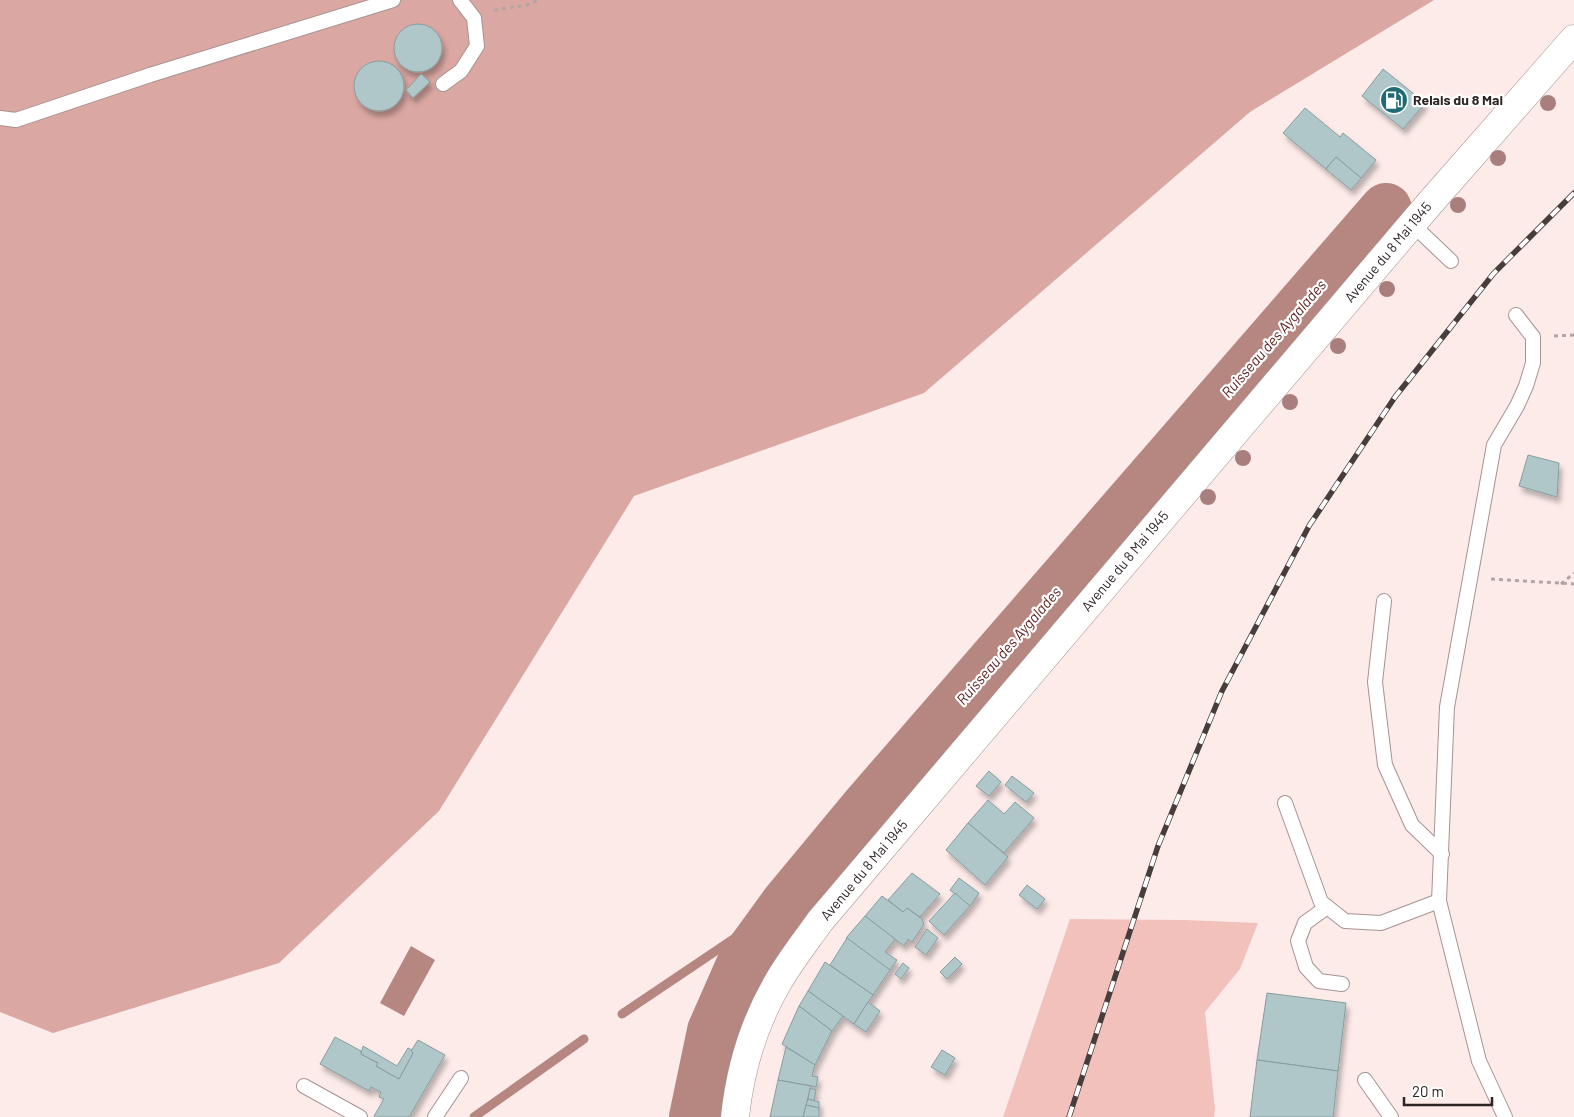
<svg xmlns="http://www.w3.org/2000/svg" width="1574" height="1117" viewBox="0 0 1574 1117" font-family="Barlow,sans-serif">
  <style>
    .green { fill: #f3c1bb }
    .forest { fill: #daa7a2 }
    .water { fill: #b68681 }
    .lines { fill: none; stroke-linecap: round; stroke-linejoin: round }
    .stream { stroke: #b68681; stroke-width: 9 }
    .river { stroke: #b68681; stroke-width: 52 }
    .building { fill: #b0c7c9; stroke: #879d9f; filter: url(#shadow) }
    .lane-casing { stroke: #a79391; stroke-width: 16 }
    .secondary-casing { stroke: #a79391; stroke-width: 29 }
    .path { stroke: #b4a5a4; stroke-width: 3; stroke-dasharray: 4 4; stroke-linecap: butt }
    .lane { stroke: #fff; stroke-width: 14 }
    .secondary { stroke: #fff; stroke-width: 28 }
    .rail-casing { stroke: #463d3c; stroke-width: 5.5 }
    .rail { stroke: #fff; stroke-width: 4; stroke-dasharray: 11; stroke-linecap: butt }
    .tree { fill: #a97f7d }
    .labels { text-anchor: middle; stroke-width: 4.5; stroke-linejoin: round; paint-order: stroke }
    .poi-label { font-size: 14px; font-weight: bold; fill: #2d2524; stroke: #fff; text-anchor: start }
    .street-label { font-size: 14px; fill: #2d2524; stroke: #fff }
    .water-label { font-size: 15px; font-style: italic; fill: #602320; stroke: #fff }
  </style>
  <defs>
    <filter id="shadow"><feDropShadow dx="3" dy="5.5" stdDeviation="2.5" flood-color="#0004"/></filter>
  </defs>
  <rect width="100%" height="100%" fill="#fdebe9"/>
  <polygon class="green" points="1070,919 1185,920 1258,923 1240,969 1205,1012 1215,1109 1214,1117 1003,1117"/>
  <polygon class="forest" points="0,0 1434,0 1250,112 924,393 634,496 439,811 279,963 53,1033 0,1012"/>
  <polygon class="water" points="411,946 435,960 404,1016 380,1003"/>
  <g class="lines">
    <g class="stream">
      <polyline points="622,1014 787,903"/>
      <polyline points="474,1117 584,1039"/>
    </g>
    <polyline class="river" points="695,1117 713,1031 742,965 787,903 865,809 1386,209"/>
  </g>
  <g class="building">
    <circle cx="418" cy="48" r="24"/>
    <circle cx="379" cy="86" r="25"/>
    <polygon points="1383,69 1425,103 1403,129 1362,96"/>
    <polygon points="421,74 430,82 413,98 406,90"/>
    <polygon points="1305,108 1340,137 1343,133 1376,160 1361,178 1336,157 1326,169 1283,133"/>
    <polygon points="1336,157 1361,178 1351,190 1326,169"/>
    <polygon points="1528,455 1559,463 1557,497 1519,486"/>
    <polygon points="989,771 1001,782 989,796 976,786"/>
    <polygon points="1012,776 1034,793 1026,802 1005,785"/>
    <polygon points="988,800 1004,814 1015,802 1034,818 1004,853 968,823"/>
    <polygon points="968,823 1008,857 985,885 946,850"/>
    <polygon points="912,873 940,894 920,917 907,908 903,912 888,900"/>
    <polygon points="959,878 979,893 970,906 950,890"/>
    <polygon points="1027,885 1045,899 1037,909 1019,895"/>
    <polygon points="955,893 970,906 944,935 929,921"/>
    <polygon points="882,896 903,912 907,908 922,919 924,924 912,942 908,939 904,946 865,916"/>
    <polygon points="865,916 895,939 885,952 897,960 890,970 846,938"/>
    <polygon points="927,929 938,938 926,955 915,947"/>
    <polygon points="847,938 890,970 873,995 830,965"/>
    <polygon points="955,957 962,964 947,979 940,972"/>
    <polygon points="825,962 873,995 854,1024 808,991"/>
    <polygon points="903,963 909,968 901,979 895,974"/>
    <polygon points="808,991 843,1016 832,1031 799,1006"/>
    <polygon points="1267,993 1346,1003 1338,1071 1257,1060"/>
    <polygon points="868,1002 880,1011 866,1032 854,1024"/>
    <polygon points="799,1006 832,1031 815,1065 782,1044"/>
    <polygon points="335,1037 361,1051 361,1054 378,1063 376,1066 399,1079 413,1053 411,1051 418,1040 445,1055 409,1117 375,1117 374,1116 384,1099 379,1097 381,1092 371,1087 369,1091 320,1064"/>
    <polygon points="363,1046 397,1066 408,1048 412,1050 411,1051 413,1053 399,1079 376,1066 378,1063 361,1054"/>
    <polygon points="786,1047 815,1065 812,1076 818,1077 816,1087 778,1080"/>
    <polygon points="942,1050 955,1058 945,1075 931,1067"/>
    <polygon points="1257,1060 1338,1071 1333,1117 1250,1117"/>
    <polygon points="778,1080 811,1086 803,1117 770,1117"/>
    <polygon points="810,1088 816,1090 814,1101 808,1099"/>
    <polygon points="808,1099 819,1102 819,1108 806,1105"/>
    <polygon points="806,1105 819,1108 819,1117 803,1117"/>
  </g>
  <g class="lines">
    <g class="lane-casing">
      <g id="lane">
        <polyline points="443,84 461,71 477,46 474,18 460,0"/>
        <polyline points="0,118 16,120 150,75 393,0"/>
        <polyline points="1412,224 1451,261"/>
        <polyline points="1384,601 1375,682 1385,765 1412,825 1442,854"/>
        <polyline points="1285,803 1321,902 1345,921 1381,923 1439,901"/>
        <polyline points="1327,907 1305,923 1298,941 1306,967 1319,981 1342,984"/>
        <polyline points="1365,1080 1391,1117"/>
        <polyline points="304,1086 360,1117"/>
        <polyline points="435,1117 461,1078"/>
        <polyline points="1505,1117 1479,1061 1439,901 1447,707 1494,445 1517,406 1526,386 1533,363 1533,337 1516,315"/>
      </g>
    </g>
    <g class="secondary-casing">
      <path id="secondary" d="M735,1117C740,1070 754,1023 778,982C790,961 806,941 820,921L1430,203L1574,39"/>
    </g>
    <g class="path">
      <polyline points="494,10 527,5 539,0"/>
      <polyline points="1554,336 1574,335"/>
      <polyline points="1491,579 1574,584"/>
      <polyline points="1561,584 1574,573"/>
    </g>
    <use href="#lane" class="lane"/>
    <use href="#secondary" class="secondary"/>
    <g class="rail-casing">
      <polyline id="rail" points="1069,1117 1158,846 1222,691 1309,526 1395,397 1494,273 1574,193"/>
    </g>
    <use href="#rail" class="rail"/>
  </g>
  <g class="tree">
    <circle cx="1548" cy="103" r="8"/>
    <circle cx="1498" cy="158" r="8"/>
    <circle cx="1458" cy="205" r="8"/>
    <circle cx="1387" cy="289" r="8"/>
    <circle cx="1338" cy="346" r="8"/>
    <circle cx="1290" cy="402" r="8"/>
    <circle cx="1243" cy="458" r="8"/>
    <circle cx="1208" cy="497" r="8"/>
  </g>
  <defs>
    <g id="fuel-disc" transform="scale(1.4375)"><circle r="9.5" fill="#206b73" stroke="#fff"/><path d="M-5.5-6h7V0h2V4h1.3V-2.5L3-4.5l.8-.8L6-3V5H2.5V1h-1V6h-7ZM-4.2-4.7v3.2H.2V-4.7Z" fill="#fff"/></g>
  </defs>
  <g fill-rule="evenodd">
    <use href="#fuel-disc" x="1394" y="100"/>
  </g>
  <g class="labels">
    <g class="poi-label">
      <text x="1413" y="105">Relais du 8 Mai</text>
    </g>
    <g class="street-label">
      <text transform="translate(1388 252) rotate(-50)" y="5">Avenue du 8 Mai 1945</text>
      <text transform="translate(1125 561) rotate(-50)" y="5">Avenue du 8 Mai 1945</text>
      <text transform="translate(864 870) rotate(-50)" y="5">Avenue du 8 Mai 1945</text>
    </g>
    <g class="water-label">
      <text transform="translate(1274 339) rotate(-49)" y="5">Ruisseau des Aygalades</text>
      <text transform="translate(1009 646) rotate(-49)" y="5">Ruisseau des Aygalades</text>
    </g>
  </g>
  <path d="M1404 1097v8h88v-8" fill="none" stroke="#2d2524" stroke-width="2.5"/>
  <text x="1412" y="1097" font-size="15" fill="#2d2524" stroke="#ffffff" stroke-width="4" paint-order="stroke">20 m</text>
</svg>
